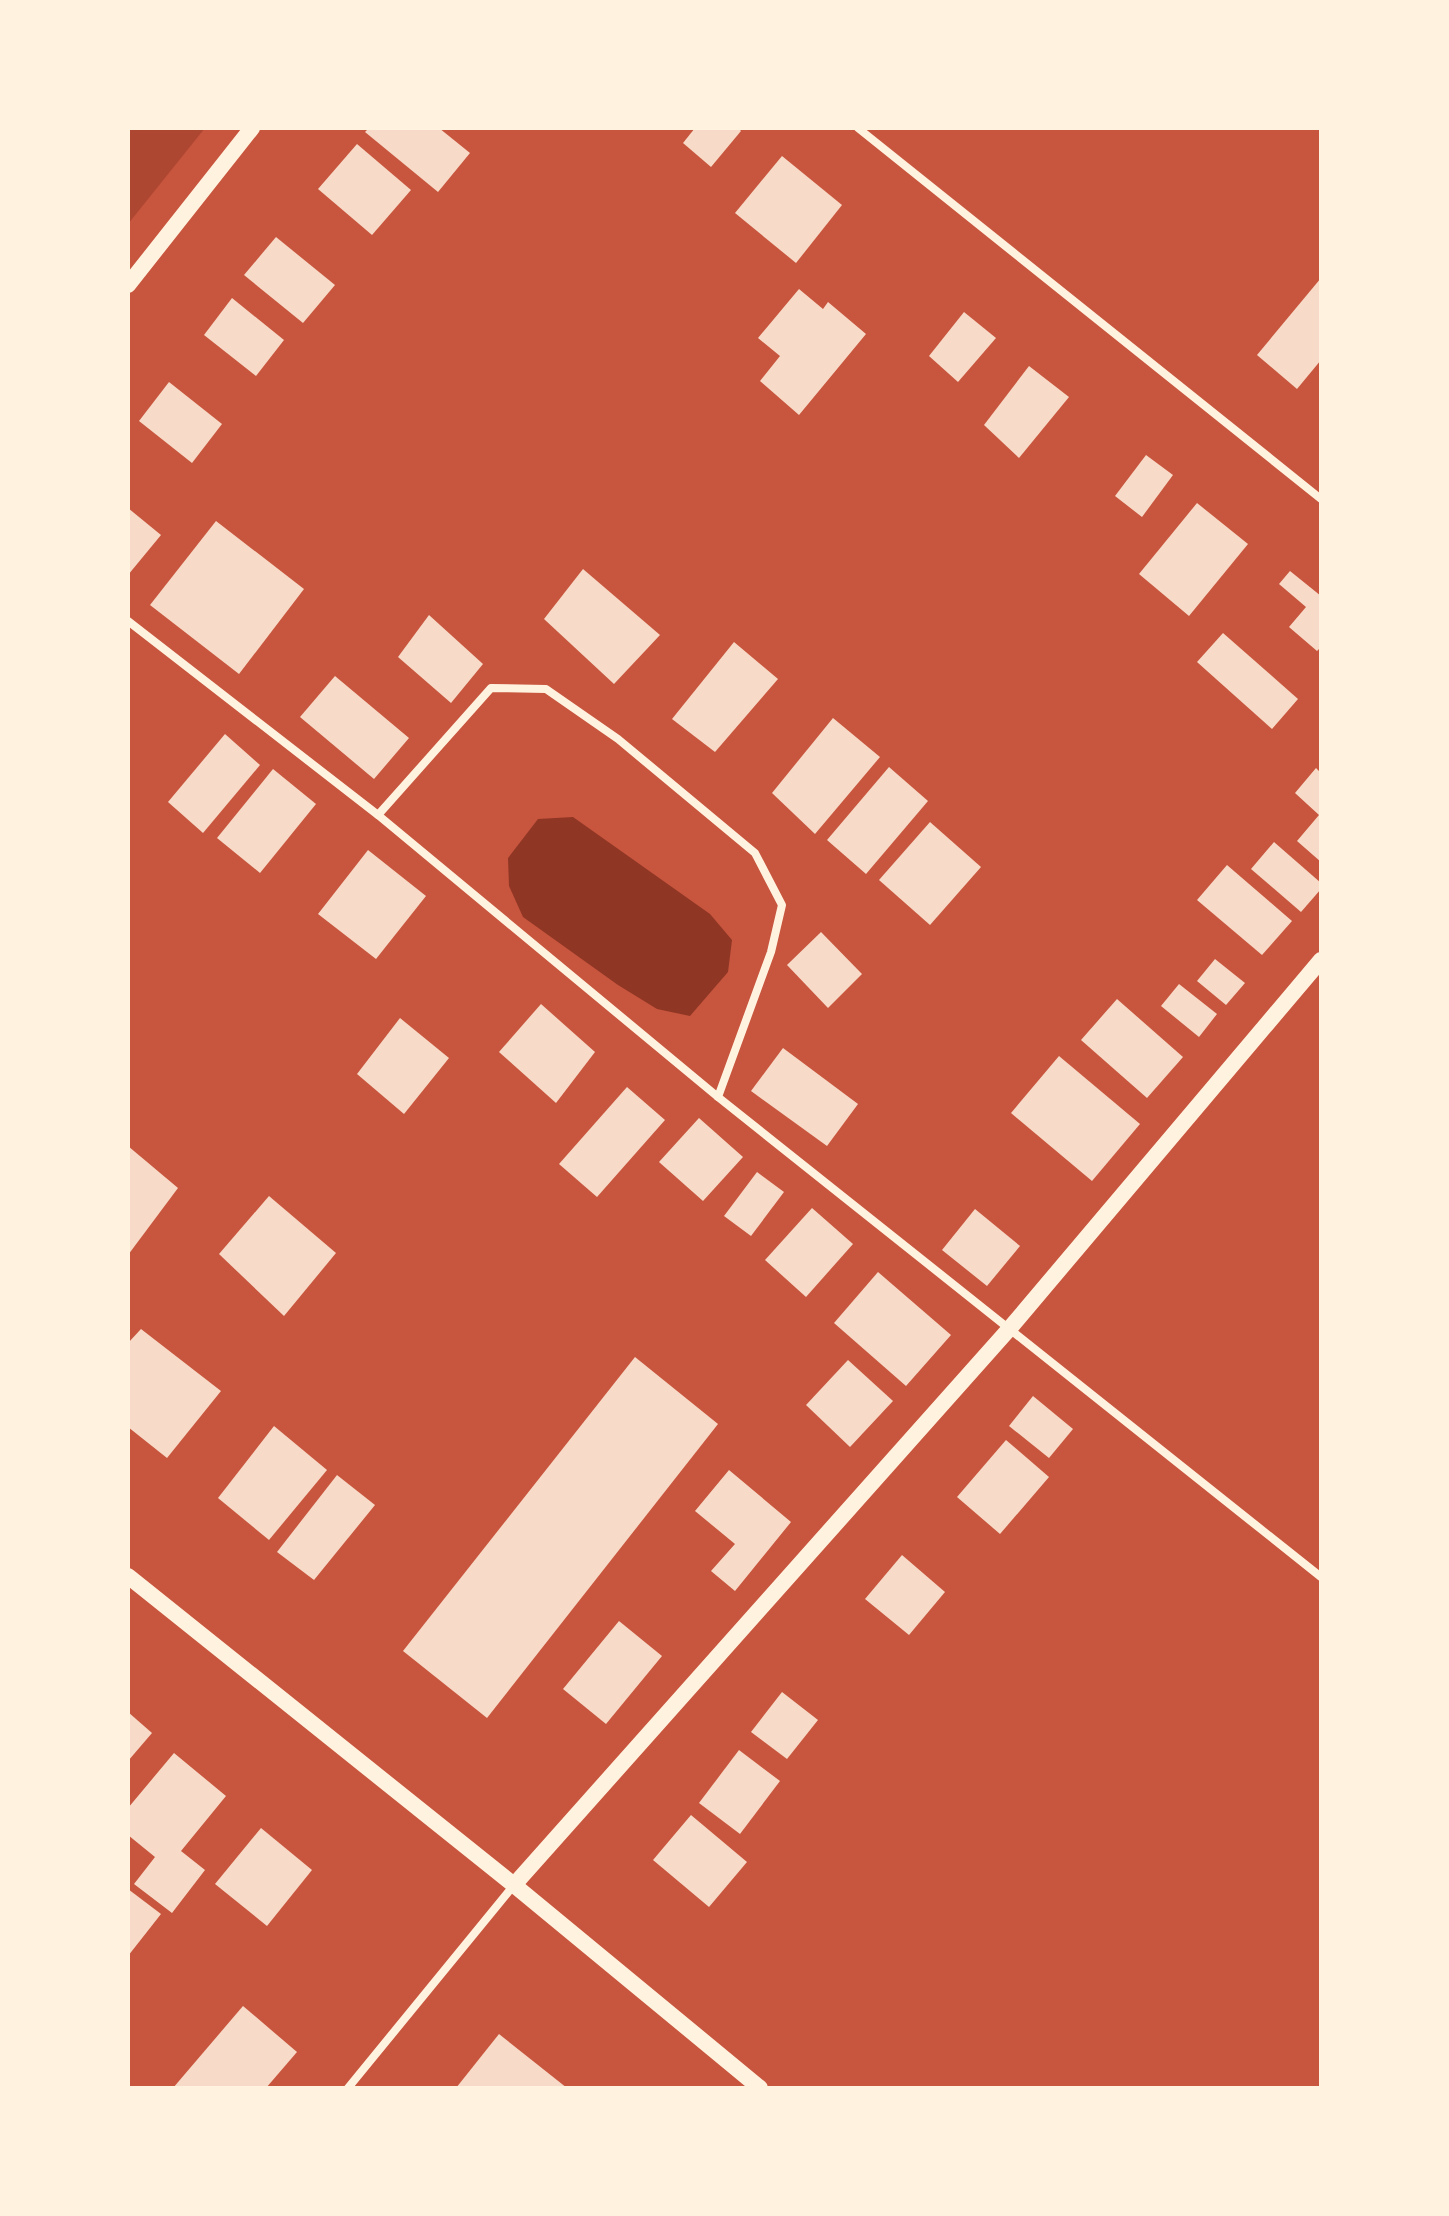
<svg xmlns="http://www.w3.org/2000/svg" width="1449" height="2216" viewBox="0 0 1449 2216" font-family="'Alegreya Sans',sans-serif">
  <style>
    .green { fill: #ae4732 }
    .water { fill: #8f3625 }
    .building { fill: #f7dbc8 }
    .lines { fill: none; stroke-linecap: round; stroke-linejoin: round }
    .minor { stroke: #fff3e0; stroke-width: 8 }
    .secondary { stroke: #fff3e0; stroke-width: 16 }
  </style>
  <rect width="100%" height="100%" fill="#c8553d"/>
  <polygon class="green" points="128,128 205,128 128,224"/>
  <polygon class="water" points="573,817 710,914 732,940 728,972 690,1016 657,1009 618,985 523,917 509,886 508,858 538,819"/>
  <g class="building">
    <polygon points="369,128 439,128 470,153 438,192 365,132"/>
    <polygon points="695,128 738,128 741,131 711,167 683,143"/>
    <polygon points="357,144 411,190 372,235 318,189"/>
    <polygon points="782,156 842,205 796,263 735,213"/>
    <polygon points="276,237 335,285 303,323 244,275"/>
    <polygon points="1321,278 1321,360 1297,389 1257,355"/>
    <polygon points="799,289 823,309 828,302 866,334 799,415 760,381 780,356 758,338"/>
    <polygon points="232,298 284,340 256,376 204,335"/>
    <polygon points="964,312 996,338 958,382 929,356"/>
    <polygon points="1029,366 1069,397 1019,458 984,425"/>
    <polygon points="169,382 222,424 192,463 139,421"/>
    <polygon points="1146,455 1173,475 1142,517 1115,496"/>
    <polygon points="1197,503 1248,544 1189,616 1139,574"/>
    <polygon points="128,508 161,535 128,575"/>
    <polygon points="216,521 304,589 239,674 150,605"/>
    <polygon points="583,569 660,635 614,684 544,619"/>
    <polygon points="1290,571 1321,596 1321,647 1317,651 1289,627 1306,607 1279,584"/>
    <polygon points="429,615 483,664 451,703 398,657"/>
    <polygon points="1223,633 1298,699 1272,729 1197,662"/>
    <polygon points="734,642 778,679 715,752 672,719"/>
    <polygon points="335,676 409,738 374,779 300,717"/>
    <polygon points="833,718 880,757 815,834 772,793"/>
    <polygon points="225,734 260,765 203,833 168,802"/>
    <polygon points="889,767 928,801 866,874 827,840"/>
    <polygon points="1316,768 1321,773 1321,862 1297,841 1319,815 1295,793"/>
    <polygon points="273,769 316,804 260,873 217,838"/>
    <polygon points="930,822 981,867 930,925 879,880"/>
    <polygon points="1274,842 1321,883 1321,889 1301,912 1251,869"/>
    <polygon points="368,850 426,896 376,959 318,914"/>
    <polygon points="1227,865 1292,921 1262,955 1197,900"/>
    <polygon points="821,932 862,974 828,1008 787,965"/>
    <polygon points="1215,959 1245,983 1226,1005 1197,981"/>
    <polygon points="1179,984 1217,1014 1199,1037 1161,1006"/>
    <polygon points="1117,999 1183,1057 1147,1098 1081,1040"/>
    <polygon points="541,1004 595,1052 556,1103 499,1052"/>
    <polygon points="400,1018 449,1058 404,1114 357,1074"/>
    <polygon points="783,1048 858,1104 827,1146 751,1091"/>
    <polygon points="1059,1056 1140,1124 1092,1181 1011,1113"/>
    <polygon points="627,1087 665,1120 597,1197 559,1164"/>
    <polygon points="699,1118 743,1157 703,1201 659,1162"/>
    <polygon points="128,1146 178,1188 128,1255"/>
    <polygon points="757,1172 784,1192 751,1236 724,1216"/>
    <polygon points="269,1196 336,1253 284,1316 219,1254"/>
    <polygon points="812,1208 853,1244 806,1297 765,1260"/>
    <polygon points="975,1209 1020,1246 987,1286 942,1250"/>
    <polygon points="878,1272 951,1335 906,1386 834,1323"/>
    <polygon points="141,1329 221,1391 167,1458 128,1427 128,1343"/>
    <polygon points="635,1357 718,1424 487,1718 403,1651"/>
    <polygon points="848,1360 893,1401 850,1447 806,1405"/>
    <polygon points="1033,1396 1073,1429 1049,1458 1009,1426"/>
    <polygon points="274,1426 327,1470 269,1540 218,1498"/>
    <polygon points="1006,1440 1049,1477 1000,1534 957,1497"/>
    <polygon points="729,1470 791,1522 735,1591 711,1571 735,1544 695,1511"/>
    <polygon points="337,1475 375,1505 314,1580 277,1552"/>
    <polygon points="902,1555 945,1592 909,1635 865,1599"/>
    <polygon points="619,1621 662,1656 606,1724 563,1689"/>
    <polygon points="782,1692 818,1720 787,1759 751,1732"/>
    <polygon points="128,1712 152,1733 128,1761"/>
    <polygon points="739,1750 780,1781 740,1834 699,1803"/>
    <polygon points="174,1753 226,1796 181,1851 205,1870 172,1913 134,1884 155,1857 128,1835 128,1808"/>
    <polygon points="691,1815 747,1862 709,1907 653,1860"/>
    <polygon points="261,1828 312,1870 267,1926 215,1884"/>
    <polygon points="128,1889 161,1914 128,1956"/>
    <polygon points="243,2006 297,2052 266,2088 173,2088"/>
    <polygon points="499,2034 567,2088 456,2088"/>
  </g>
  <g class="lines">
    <g class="minor">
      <polyline points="858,128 1321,499"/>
      <polyline points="128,621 378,815 718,1097 1321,1577"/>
      <polyline points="378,815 491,688 546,689 618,739 755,853 782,905 771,952 718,1097"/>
      <polyline points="348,2088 514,1885"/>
    </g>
    <g class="secondary">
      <polyline points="128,285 252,128"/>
      <polyline points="128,1576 514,1885 760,2088"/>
      <polyline points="514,1885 1010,1328 1321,960"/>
    </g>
  </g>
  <rect width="1449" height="2216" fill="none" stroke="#fff3e0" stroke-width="260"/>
</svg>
